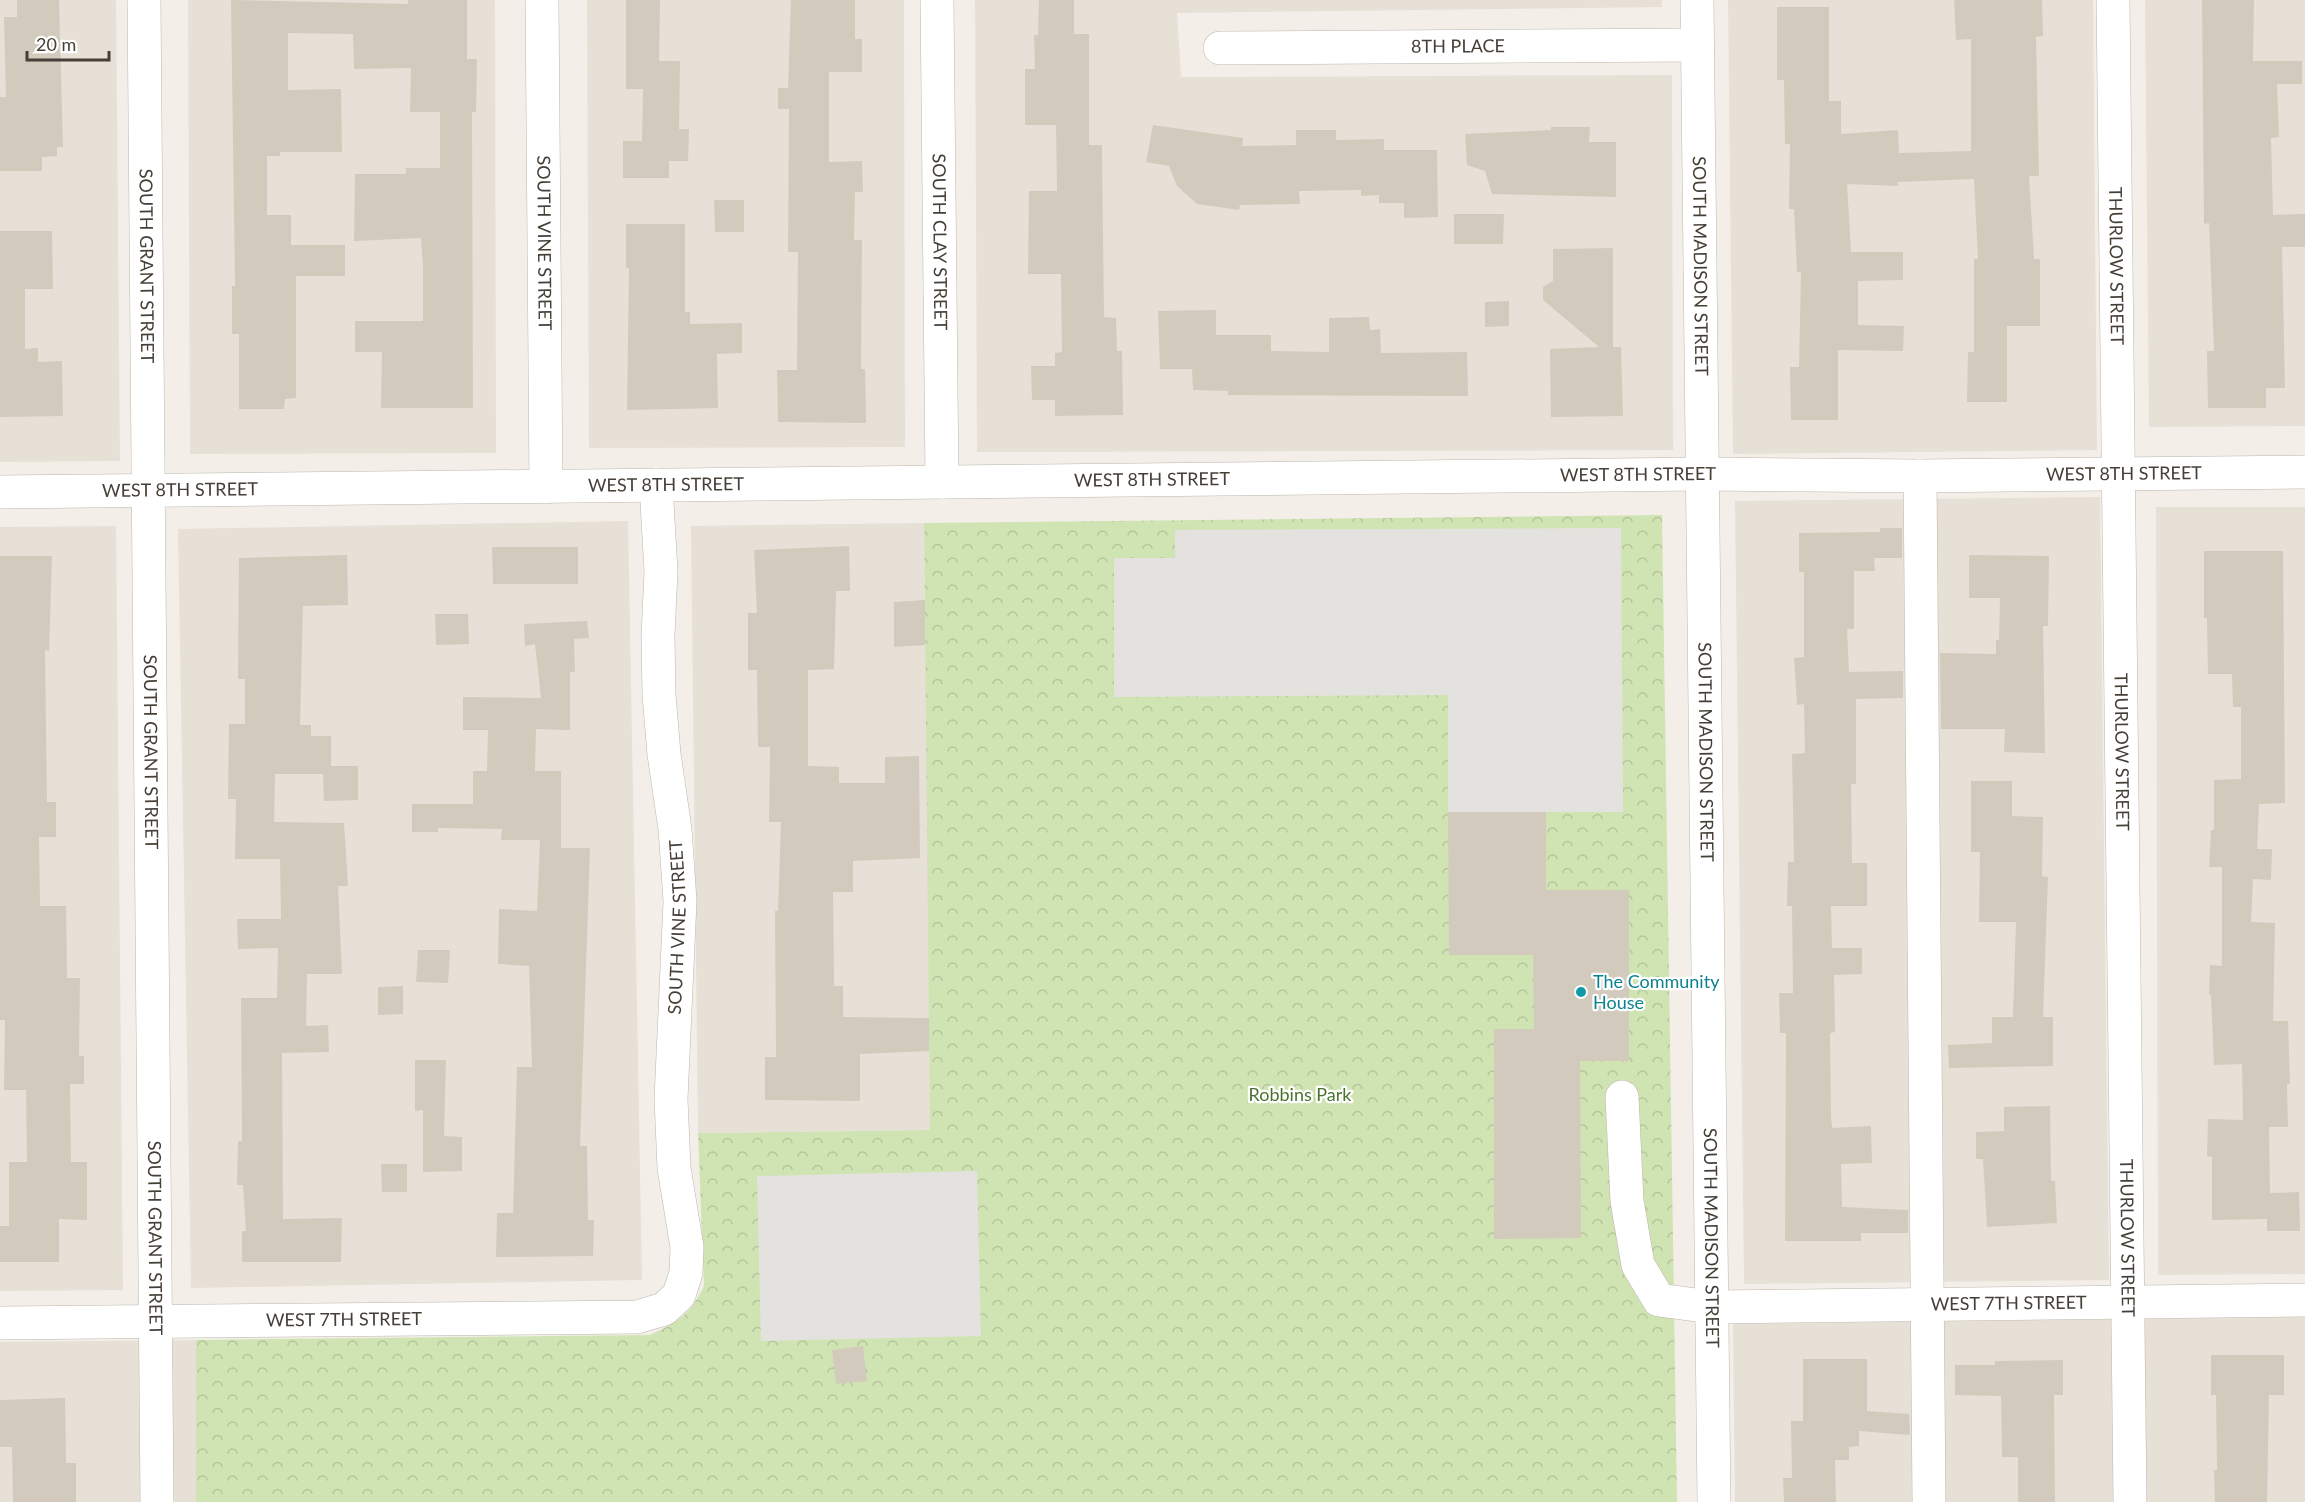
<svg xmlns="http://www.w3.org/2000/svg" width="2305" height="1502" viewBox="0 0 2305 1502" font-family="Lato,sans-serif">
  <style>
    .residential { fill: #e6e0d6 }
    .park { fill: url(#park-crowns) }
    .parking { fill: #e4e2df }
    .building { fill: #d3cabe }
    .lines { fill: none; stroke-linecap: round; stroke-linejoin: round }
    .minor-casing { stroke: #bdb6ab; stroke-width: 34 }
    .minor { stroke: #fff; stroke-width: 33 }
    .culture-dot { fill: #0f9aa8; stroke: #fff; stroke-width: 2 }
    .labels { text-anchor: middle; stroke-width: 4.5; stroke-linejoin: round; paint-order: stroke }
    .street-label { font-size: 18px; fill: #453f37; stroke: #fff }
    .culture-label { font-size: 18px; fill: #0d838f; stroke: #fff; text-anchor: start }
    .park-label { font-size: 18px; fill: #4b732e; stroke: #fff }
  </style>
  <defs>
    <pattern id="park-crowns" width="20" height="18" patternUnits="userSpaceOnUse" patternTransform="scale(1.5)"><rect width="20" height="18" fill="#d0e4b3"/><path d="M2 6a3 3 0 1 1 6 0M12 15a3 3 0 1 1 6 0" fill="none" stroke="#b4c59b"/></pattern>
  </defs>
  <rect width="100%" height="100%" fill="#f3efe8"/>
  <g class="residential">
    <polygon points="0,0 116,0 120,461 0,462"/>
    <polygon points="188,0 495,0 496,453 190,454"/>
    <polygon points="587,0 904,0 905,447 589,448"/>
    <polygon points="975,0 1662,0 1662,7 1177,13 1181,77 1672,75 1673,450 977,452"/>
    <polygon points="1728,0 2093,0 2097,450 1733,454"/>
    <polygon points="2145,0 2305,0 2305,426 2149,427"/>
    <polygon points="2100,497 2109,1280 1744,1284 1735,501"/>
    <polygon points="2156,507 2305,507 2305,1274 2158,1275"/>
    <polygon points="628,521 642,1280 191,1288 178,529"/>
    <polygon points="924,523 931,1130 698,1133 691,526"/>
    <polygon points="116,526 123,1290 0,1291 0,527"/>
    <polygon points="2305,1317 2305,1502 1735,1502 1733,1324"/>
    <polygon points="196,1340 197,1502 0,1502 0,1342"/>
  </g>
  <path class="park" d="M1662,515L1677,1502H196V1340L650,1335C679,1321 690,1315 704,1286L698,1133L930,1130L924,523Z"/>
  <g class="parking">
    <polygon points="1621,528 1623,812 1448,812 1448,695 1114,697 1114,558 1175,558 1175,530"/>
    <polygon points="977,1171 981,1336 761,1341 757,1176"/>
  </g>
  <g class="building">
    <polygon points="17,0 59,0 63,147 57,147 57,156 42,157 42,171 0,171 0,97 6,97 4,17 17,17"/>
    <polygon points="231,0 408,4 408,0 467,0 467,59 477,59 476,112 472,112 473,408 381,408 382,352 355,352 355,321 423,321 423,266 421,238 354,241 355,174 406,174 406,168 440,168 440,112 410,112 411,68 354,69 353,34 288,33 288,90 341,89 342,152 280,152 280,156 267,156 267,215 291,215 291,245 345,245 345,276 296,276 296,398 285,399 284,409 239,409 239,334 232,334 232,286 235,286"/>
    <polygon points="626,0 660,0 659,61 680,61 679,129 689,129 688,161 669,161 669,178 623,178 623,141 642,141 643,89 626,89"/>
    <polygon points="791,0 855,0 855,39 862,39 862,72 829,72 829,162 862,161 863,192 855,192 854,240 862,240 861,369 865,369 866,423 778,422 777,370 797,370 798,252 788,252 789,109 778,109 778,88 788,88"/>
    <polygon points="1039,0 1074,0 1074,34 1089,34 1089,145 1102,145 1104,317 1116,318 1117,351 1122,351 1123,415 1055,416 1055,400 1032,400 1031,366 1055,366 1055,353 1062,352 1061,274 1028,274 1029,191 1057,191 1056,125 1025,125 1025,69 1035,69 1034,35 1038,35"/>
    <polygon points="1954,0 2042,0 2043,36 2036,37 2039,176 2029,176 2034,259 2040,259 2040,326 2007,326 2007,402 1967,402 1968,352 1974,352 1974,259 1978,259 1974,179 1898,182 1898,186 1847,184 1851,252 1903,252 1903,280 1858,281 1858,325 1904,326 1903,351 1838,350 1838,420 1791,420 1790,367 1799,367 1801,272 1797,272 1794,209 1789,209 1790,144 1785,144 1784,80 1777,80 1777,7 1829,7 1829,101 1841,101 1841,134 1898,130 1899,153 1971,151 1971,39 1956,40"/>
    <polygon points="2202,0 2254,0 2253,61 2302,61 2302,84 2277,84 2279,137 2271,138 2273,215 2305,214 2305,247 2282,247 2285,388 2266,388 2266,408 2208,408 2207,351 2214,351 2209,223 2204,224"/>
    <polygon points="1153,125 1243,138 1242,146 1296,145 1296,130 1336,130 1336,140 1384,139 1384,150 1437,150 1438,217 1404,218 1404,203 1379,203 1379,195 1361,196 1361,190 1299,191 1300,204 1240,205 1239,210 1197,204 1177,186 1169,166 1146,162"/>
    <polygon points="1551,127 1590,127 1589,142 1616,142 1616,197 1492,194 1485,171 1467,165 1465,134 1551,130"/>
    <polygon points="714,200 744,200 744,232 715,232"/>
    <polygon points="1454,214 1504,214 1503,244 1454,244"/>
    <polygon points="626,224 685,224 685,312 690,312 690,324 742,323 742,353 717,354 718,408 627,410 629,268 626,268"/>
    <polygon points="0,231 52,231 53,289 25,289 25,349 38,348 38,362 62,361 63,416 0,417"/>
    <polygon points="1613,248 1613,347 1621,347 1623,416 1551,417 1550,349 1599,347 1543,300 1543,287 1553,281 1553,249"/>
    <polygon points="1509,301 1509,326 1485,327 1485,302"/>
    <polygon points="1216,310 1216,335 1271,335 1271,351 1329,352 1329,318 1369,317 1370,330 1380,329 1381,353 1467,352 1468,396 1228,395 1228,391 1193,390 1192,369 1160,369 1158,311"/>
    <polygon points="1880,528 1902,528 1902,558 1874,558 1875,571 1854,571 1854,629 1847,629 1849,672 1903,671 1903,698 1856,699 1856,784 1851,784 1852,863 1867,863 1867,906 1831,906 1832,948 1862,948 1862,974 1834,975 1835,1032 1830,1033 1831,1116 1832,1128 1871,1126 1872,1163 1841,1164 1842,1207 1908,1210 1908,1233 1861,1233 1861,1241 1785,1241 1786,1033 1780,1033 1779,993 1793,993 1792,906 1787,906 1788,862 1794,862 1792,754 1805,753 1804,704 1797,705 1794,658 1804,657 1804,572 1799,572 1799,533 1880,532"/>
    <polygon points="849,546 850,591 836,591 834,669 808,670 808,766 839,767 839,783 885,783 885,757 919,756 920,858 853,861 853,892 833,892 834,986 843,986 843,1017 929,1018 929,1051 860,1054 860,1101 765,1100 765,1057 776,1057 775,911 778,911 781,822 769,822 770,747 758,747 757,670 748,670 748,613 757,613 754,550"/>
    <polygon points="492,547 578,547 578,584 493,584"/>
    <polygon points="2204,551 2283,551 2285,803 2259,804 2257,849 2272,849 2271,880 2253,879 2251,922 2275,923 2273,1021 2288,1021 2290,1084 2287,1084 2288,1127 2269,1127 2270,1193 2299,1192 2300,1231 2267,1231 2267,1219 2212,1220 2212,1157 2207,1156 2208,1119 2243,1120 2242,1064 2214,1065 2211,995 2209,995 2210,965 2222,966 2222,867 2209,867 2211,830 2214,830 2214,780 2241,779 2241,707 2233,707 2232,674 2208,674 2207,618 2204,618"/>
    <polygon points="347,555 348,605 303,606 300,725 311,725 311,736 331,736 331,766 358,766 358,800 324,801 323,774 275,774 274,822 344,823 348,886 338,886 342,974 307,974 306,1026 328,1025 329,1052 282,1053 283,1219 342,1218 341,1262 242,1262 242,1231 246,1231 243,1185 237,1185 238,1141 242,1141 241,998 277,998 278,948 238,949 237,919 281,919 280,859 235,859 236,799 228,799 229,724 245,724 245,679 238,679 239,558"/>
    <polygon points="1969,555 2049,556 2048,626 2043,626 2045,753 2004,752 2005,729 1941,729 1940,653 1996,654 1996,640 1999,640 2000,598 1969,598"/>
    <polygon points="0,556 52,556 49,651 45,650 47,802 56,802 56,837 39,837 40,906 66,906 67,978 80,978 79,1056 84,1056 84,1084 70,1084 71,1162 87,1162 87,1220 59,1219 59,1262 0,1262 0,1226 9,1226 9,1162 27,1162 26,1090 4,1090 5,1020 0,1020"/>
    <polygon points="925,600 925,645 894,647 894,602"/>
    <polygon points="435,614 468,614 469,644 436,645"/>
    <polygon points="587,621 589,638 574,639 575,672 570,672 570,730 536,729 535,771 561,771 561,848 590,848 580,1146 587,1146 588,1220 594,1220 593,1256 496,1257 497,1213 513,1213 517,1067 532,1067 529,966 498,964 499,909 537,911 540,840 501,840 502,829 438,828 438,832 412,832 412,804 473,804 473,771 487,771 488,730 463,730 463,697 541,698 535,644 525,646 524,624"/>
    <polygon points="1971,781 2012,781 2012,816 2043,817 2042,876 2048,877 2043,1017 2053,1017 2053,1066 1949,1068 1948,1045 1992,1043 1992,1017 2013,1017 2016,922 1979,922 1980,852 1971,852"/>
    <polygon points="1448,812 1546,812 1546,890 1629,890 1629,1061 1580,1061 1581,1238 1494,1239 1494,1029 1534,1029 1533,955 1449,955"/>
    <polygon points="418,950 450,950 448,983 416,982"/>
    <polygon points="403,986 403,1014 378,1015 378,987"/>
    <polygon points="415,1060 446,1060 444,1136 462,1137 462,1171 423,1172 423,1110 415,1111"/>
    <polygon points="2050,1106 2051,1181 2055,1181 2057,1223 1987,1227 1983,1159 1976,1159 1976,1132 2004,1131 2004,1107"/>
    <polygon points="381,1164 407,1164 407,1192 382,1192"/>
    <polygon points="863,1346 867,1381 836,1384 832,1350"/>
    <polygon points="2211,1355 2284,1355 2284,1395 2269,1395 2267,1502 2215,1502 2214,1470 2217,1470 2216,1395 2211,1395"/>
    <polygon points="1803,1359 1867,1359 1867,1411 1909,1414 1910,1435 1859,1431 1859,1446 1849,1447 1849,1460 1835,1460 1836,1502 1784,1502 1783,1478 1792,1478 1791,1421 1803,1421"/>
    <polygon points="2063,1360 2063,1395 2054,1395 2055,1502 2018,1502 2018,1457 2002,1457 2001,1396 1955,1395 1955,1365 1995,1365 1995,1361"/>
    <polygon points="65,1398 66,1463 76,1463 76,1502 13,1502 12,1447 0,1447 0,1400"/>
  </g>
  <g class="lines">
    <g class="minor-casing">
      <g id="minor">
        <path id="s1" d="M144,0L157,1502"/>
        <path id="s2" d="M542,0L546,487"/>
        <path id="s3" d="M937,0L942,482"/>
        <path id="s4" d="M1697,0L1714,1502"/>
        <path id="s5" d="M2113,0L2130,1502"/>
        <path id="s6" d="M1220,48L1698,45"/>
        <polyline points="1920,476 1929,1502"/>
        <path id="s7" d="M0,492L1702,474L1920,476L2305,472"/>
        <path id="s8" d="M1622,1097L1627,1201L1638,1265L1659,1300L1711,1307L2305,1300"/>
        <path id="s9" d="M0,1323L637,1317L664,1309L679,1295L686,1273L687,1247L674,1168L671,1099L680,901L675,829L664,754L659,695L658,635L661,572L656,485"/>
      </g>
    </g>
    <use href="#minor" class="minor"/>
  </g>
  <circle class="culture-dot" cx="1581" cy="992" r="6"/>
  <g class="labels">
    <g class="street-label">
      <text dy="6" stroke="none"><textPath href="#s6" startOffset="238">8TH PLACE</textPath></text>
      <text dy="6" stroke="none"><textPath href="#s3" startOffset="242">SOUTH CLAY STREET</textPath></text>
      <text dy="6" stroke="none"><textPath href="#s2" startOffset="243">SOUTH VINE STREET</textPath></text>
      <text dy="6" stroke="none"><textPath href="#s1" startOffset="266">SOUTH GRANT STREET</textPath></text>
      <text dy="6" stroke="none"><textPath href="#s4" startOffset="266">SOUTH MADISON STREET</textPath></text>
      <text dy="6" stroke="none"><textPath href="#s5" startOffset="266">THURLOW STREET</textPath></text>
      <text dy="6" stroke="none"><textPath href="#s7" startOffset="2124">WEST 8TH STREET</textPath></text>
      <text dy="6" stroke="none"><textPath href="#s7" startOffset="1638">WEST 8TH STREET</textPath></text>
      <text dy="6" stroke="none"><textPath href="#s7" startOffset="1152">WEST 8TH STREET</textPath></text>
      <text dy="6" stroke="none"><textPath href="#s7" startOffset="666">WEST 8TH STREET</textPath></text>
      <text dy="6" stroke="none"><textPath href="#s7" startOffset="180">WEST 8TH STREET</textPath></text>
      <text dy="6" stroke="none"><textPath href="#s1" startOffset="752">SOUTH GRANT STREET</textPath></text>
      <text dy="6" stroke="none"><textPath href="#s4" startOffset="752">SOUTH MADISON STREET</textPath></text>
      <text dy="6" stroke="none"><textPath href="#s5" startOffset="752">THURLOW STREET</textPath></text>
      <text dy="6" stroke="none"><textPath href="#s9" startOffset="1056">SOUTH VINE STREET</textPath></text>
      <text dy="6" stroke="none"><textPath href="#s1" startOffset="1238">SOUTH GRANT STREET</textPath></text>
      <text dy="6" stroke="none"><textPath href="#s4" startOffset="1238">SOUTH MADISON STREET</textPath></text>
      <text dy="6" stroke="none"><textPath href="#s5" startOffset="1238">THURLOW STREET</textPath></text>
      <text dy="6" stroke="none"><textPath href="#s8" startOffset="560">WEST 7TH STREET</textPath></text>
      <text dy="6" stroke="none"><textPath href="#s9" startOffset="344">WEST 7TH STREET</textPath></text>
    </g>
    <g class="culture-label">
      <text x="1593" y="988">The Community<tspan x="1593" dy="21">House</tspan></text>
    </g>
    <g class="park-label">
      <text x="1300" y="1101">Robbins Park</text>
    </g>
  </g>
  <path d="M27 51v9h82v-9" fill="none" stroke="#453f37" stroke-width="3"/>
  <text x="36" y="51" font-size="18" fill="#453f37" stroke="#ffffff" stroke-width="4.5" paint-order="stroke">20 m</text>
</svg>
